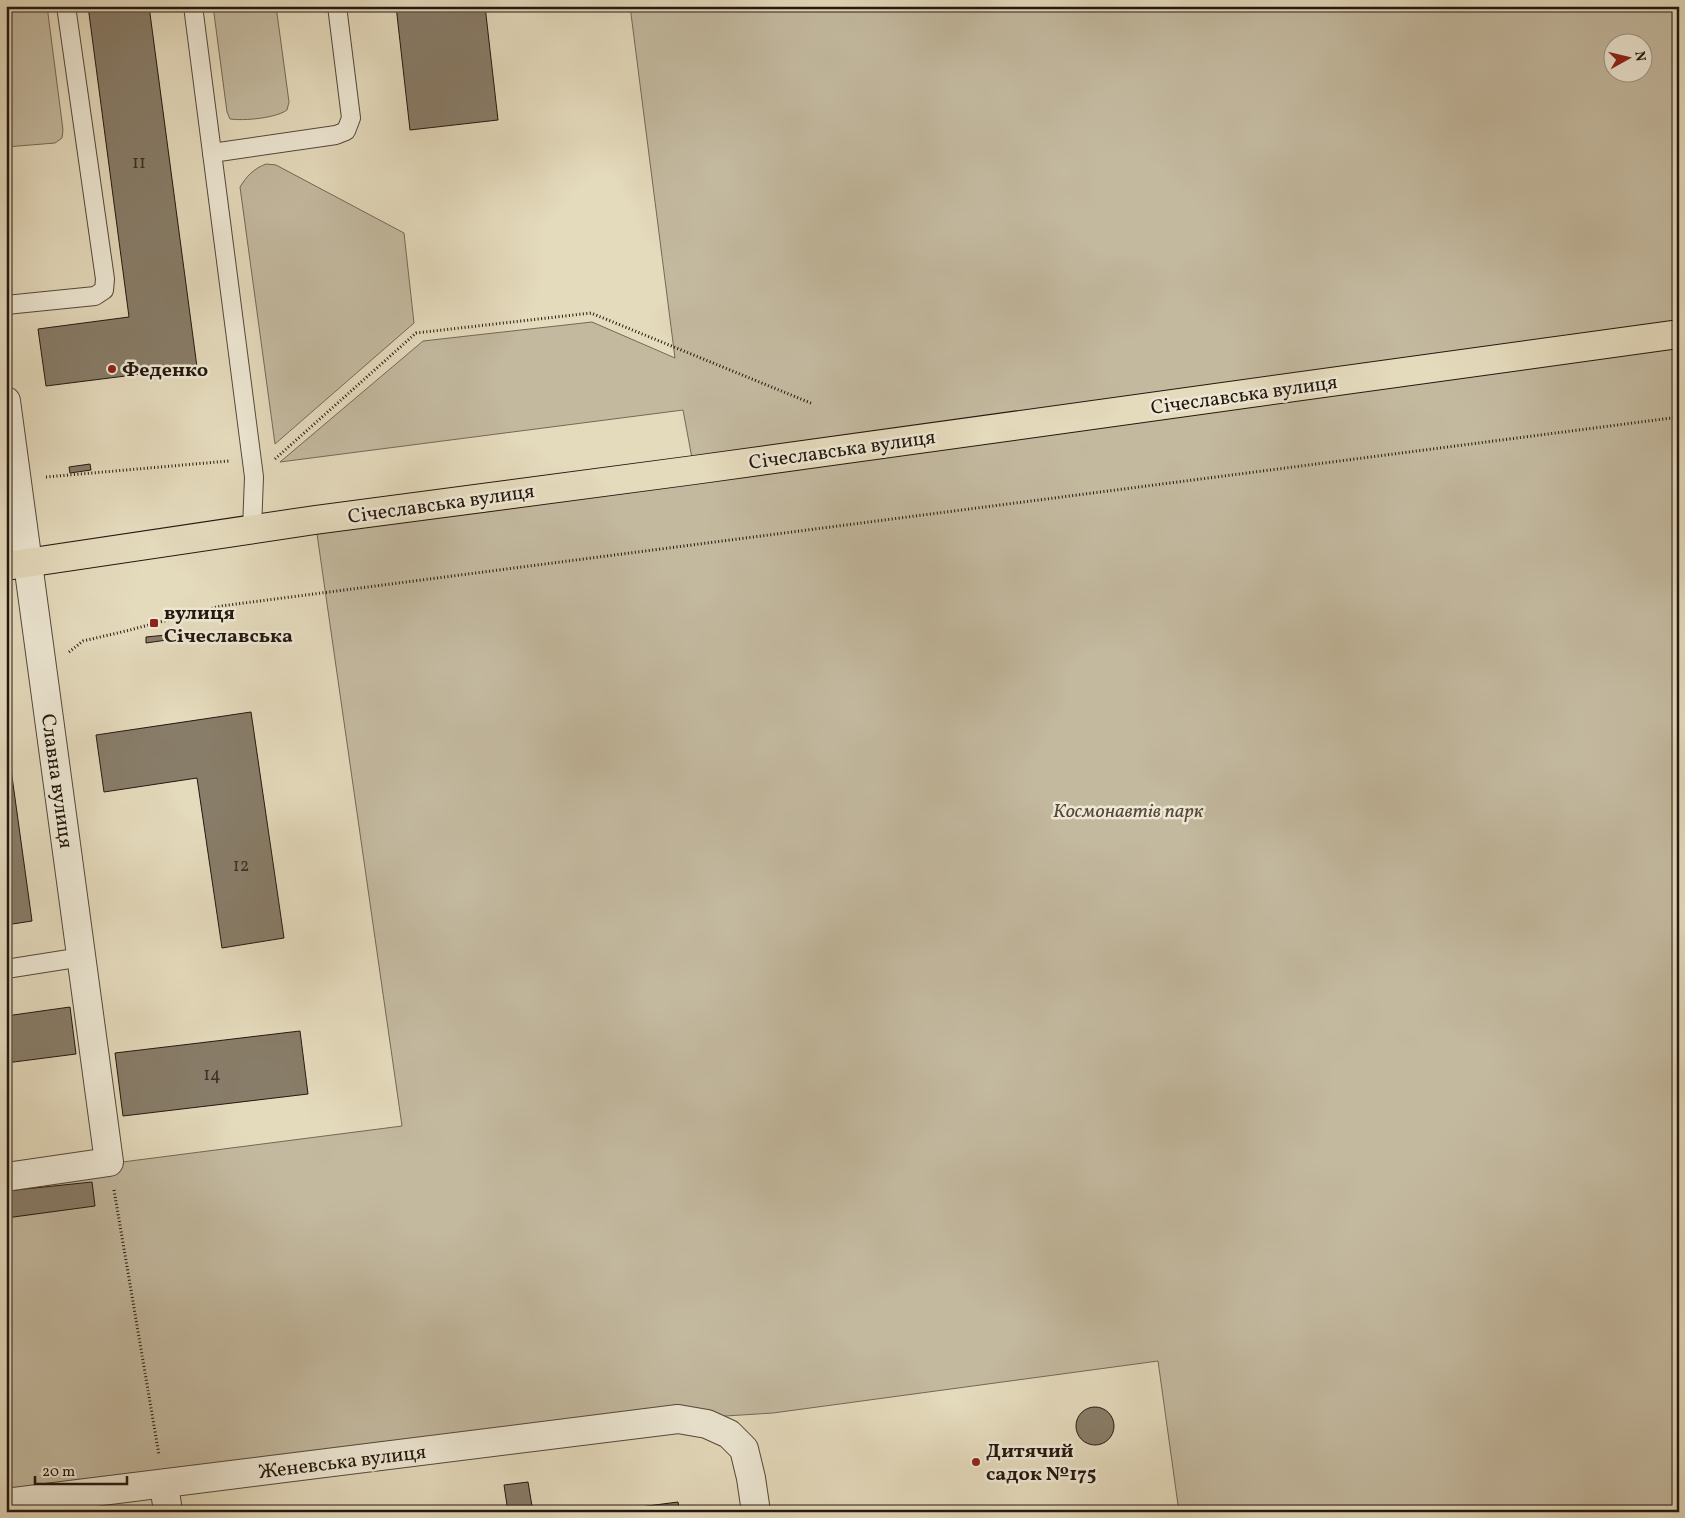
<svg xmlns="http://www.w3.org/2000/svg" width="1685" height="1518" viewBox="0 0 1685 1518" font-family="Vollkorn,serif">
  <style>
    .green { fill: #c3b99f; stroke: #746857; fill-rule: evenodd }
    .building { fill: #887d69; stroke: #24180f }
    .lines { fill: none; stroke-linecap: round; stroke-linejoin: round }
    .lane-casing { stroke: #54483a; stroke-width: 20 }
    .street-casing { stroke: #54483a; stroke-width: 30 }
    .primary-casing { stroke: #24180f; stroke-width: 30 }
    .path { stroke: #24180f; stroke-width: 3; stroke-dasharray: 1 2.5; stroke-linecap: butt }
    .lane { stroke: #ede7d3; stroke-width: 18 }
    .street { stroke: #ede7d3; stroke-width: 28 }
    .primary { stroke: #e4dabc; stroke-width: 28 }
    .poi-dot { fill: #8f2418; stroke: #ede7d3; stroke-width: 2 }
    .labels { text-anchor: middle; stroke-width: 5; stroke-linejoin: round; paint-order: stroke }
    .number-label { font-size: 18px; fill: #3d3126 }
    .poi-label { font-size: 20px; font-weight: bold; fill: #24180f; stroke: #ede7d3; text-anchor: start }
    .street-label { font-size: 20px; fill: #24180f; stroke: #ede7d3 }
    .park-label { font-size: 20px; font-style: italic; fill: #54483a; stroke: #ede7d3 }
  </style>
  <rect width="100%" height="100%" fill="#e4dabc"/>
  <filter id="stains"><feTurbulence type="fractalNoise" baseFrequency=".004" numOctaves="4"/><feColorMatrix values="0 0 0 0 .2 0 0 0 0 .09 0 0 0 0 .02 0 0 0 .5 -.17"/></filter>
  <radialGradient id="worn" r=".72"><stop offset=".6" stop-color="#630" stop-opacity="0"/><stop offset="1" stop-color="#630" stop-opacity=".3"/></radialGradient>
  <g class="green">
    <polygon points="6,6 47,6 63,130 62,138 55,143 6,147"/>
    <path d="M213,6H276L289,102L287,110C276,118 245,121 230,119L227,112Z"/>
    <path d="M630,6H1679V1512H1179L1158,1361L773,1413L678,1419L6,1503V1177L402,1126L315,520L694,469L683,410L280,462L423,341L592,322L675,358ZM1612,42H1642V72H1612Z"/>
    <path d="M266,164L276,165L404,233L414,323L275,444L240,187C247,176 253,169 266,164Z"/>
  </g>
  <g class="building">
    <polygon points="88,6 149,6 197,367 46,386 38,329 129,317"/>
    <polygon points="396,6 485,6 498,120 410,130"/>
    <polygon points="90,464 91,470 70,473 69,467"/>
    <polygon points="166,635 167,640 146,643 146,637"/>
    <polygon points="251,712 284,938 222,948 197,778 104,792 96,735"/>
    <polygon points="6,733 32,921 6,925"/>
    <polygon points="70,1007 76,1054 6,1063 6,1016"/>
    <polygon points="300,1031 308,1094 123,1116 115,1053"/>
    <polygon points="92,1182 95,1206 6,1218 6,1191"/>
    <circle cx="1095" cy="1426" r="19"/>
    <polygon points="528,1482 533,1512 508,1512 504,1485"/>
    <polygon points="678,1502 680,1512 633,1512 632,1508"/>
  </g>
  <g class="lines">
    <g class="lane-casing">
      <g id="lane">
        <polyline points="193,6 254,477 252,529"/>
        <polyline points="212,153 336,135 346,131 351,118 337,6"/>
        <polyline points="6,305 95,296 104,290 105,279 66,6"/>
        <polyline points="6,969 82,957"/>
      </g>
    </g>
    <g class="street-casing">
      <g id="street">
        <polyline points="6,401 109,1162 6,1177"/>
        <polyline points="164,1484 168,1512"/>
        <polyline points="6,1503 678,1419 707,1424 729,1434 744,1449 751,1478 756,1512"/>
      </g>
    </g>
    <g class="primary-casing">
      <polyline id="primary" points="6,566 315,520 694,470 1679,334"/>
    </g>
    <g class="path">
      <polyline points="275,459 416,333 591,313 813,404"/>
      <polyline points="46,477 229,461"/>
      <polyline points="69,652 83,641 126,631 221,606 1679,417"/>
      <polyline points="114,1190 159,1455"/>
    </g>
    <use href="#lane" class="lane"/>
    <use href="#street" class="street"/>
    <use href="#primary" class="primary"/>
  </g>
  <g class="poi-dot">
    <circle cx="112" cy="369" r="5"/>
    <rect x="149" y="618" width="10" height="10" rx="2.5"/>
    <circle cx="976" cy="1462" r="5"/>
  </g>
  <g class="labels">
    <g class="number-label">
      <text x="139" y="168">11</text>
      <text x="241" y="871">12</text>
      <text x="212" y="1080">14</text>
    </g>
    <g class="poi-label">
      <text x="122" y="376">Феденко</text>
      <text x="164" y="619">вулиця<tspan x="164" dy="23">Січеславська</tspan></text>
      <text x="986" y="1457">Дитячий<tspan x="986" dy="23">садок №175</tspan></text>
    </g>
    <g class="street-label">
      <text transform="translate(1244 394) rotate(-8)" y="7">Січеславська вулиця</text>
      <text transform="translate(842 449) rotate(-8)" y="7">Січеславська вулиця</text>
      <text transform="translate(441 503) rotate(-8)" y="7">Січеславська вулиця</text>
      <text transform="translate(58 781) rotate(82)" y="7">Славна вулиця</text>
      <text transform="translate(342 1461) rotate(-7)" y="7">Женевська вулиця</text>
    </g>
    <g class="park-label">
      <text x="1128" y="817">Космонавтів парк</text>
    </g>
  </g>
  <rect width="1685" height="1518" fill="none" stroke="#e4dabc" stroke-width="25"/>
  <rect x="8" y="8" width="1670" height="1503" fill="none" stroke="#24180f" stroke-width="2.5"/>
  <rect x="12" y="12" width="1660" height="1493" fill="none" stroke="#24180f"/>
  <g transform="translate(1628 58) rotate(82)"><circle r="24" fill="#ede7d3" stroke="#9d9485"/>
  <path d="M0-4L9 19L0 12L-9 19Z" fill="#8f2418"/>
  <text y="-8" font-size="14" font-weight="bold" text-anchor="middle" fill="#24180f">N</text>
  </g>
  <path d="M35 1476v8h92v-8" fill="none" stroke="#24180f" stroke-width="2.5"/>
  <text x="42" y="1476" font-size="15" fill="#24180f" stroke="#ede7d3" stroke-width="4" paint-order="stroke">20 m</text>
  <rect width="100%" height="100%" filter="url(#stains)"/>
  <rect width="100%" height="100%" fill="url(#worn)"/>
</svg>
